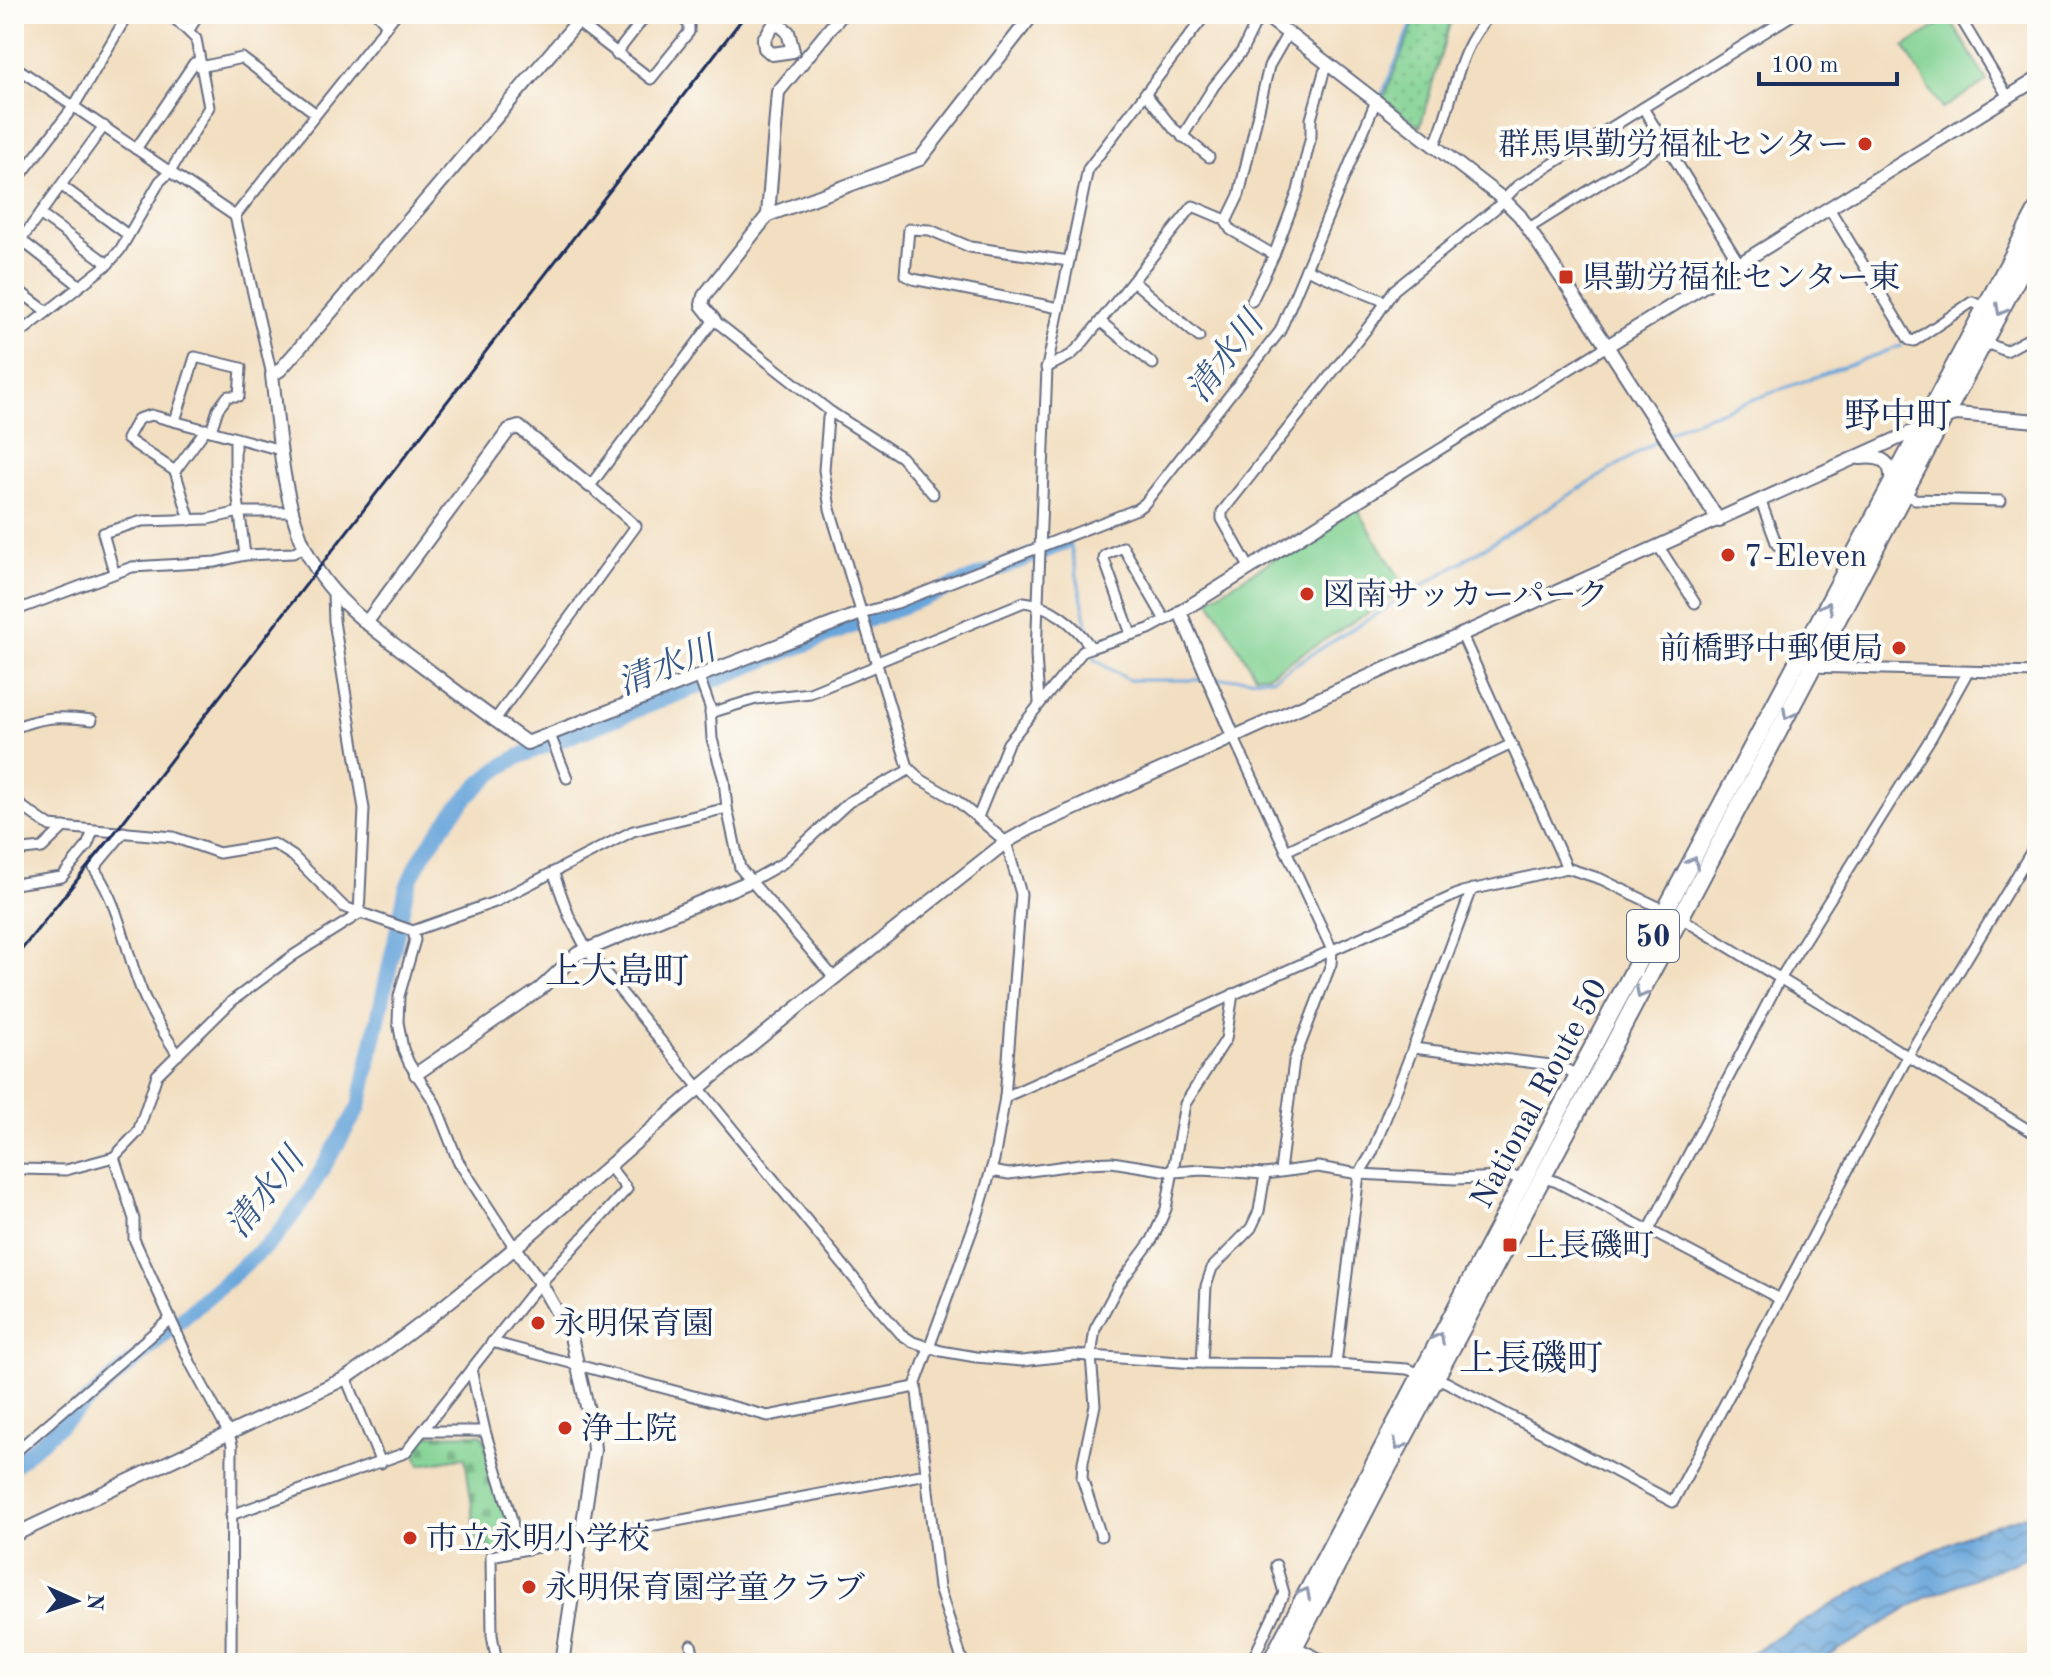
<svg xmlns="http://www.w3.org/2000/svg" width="2051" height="1677" viewBox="0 0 2051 1677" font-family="'Old Standard TT','Noto Serif JP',serif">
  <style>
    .green { fill: url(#green-dots); stroke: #4e8078; stroke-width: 2 }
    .cemetery { fill: url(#cemetery-stones); stroke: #4e8078; stroke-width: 2 }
    .pitch { fill: #82d293; stroke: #4e8078; stroke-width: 2 }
    .water { fill: url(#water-waves); stroke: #426a9c; stroke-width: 2 }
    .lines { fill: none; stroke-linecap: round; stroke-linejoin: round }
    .stream { stroke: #68a5da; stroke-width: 3 }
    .river { stroke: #68a5da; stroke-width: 16 }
    .street-casing { stroke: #666c80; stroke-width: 13 }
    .secondary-casing { stroke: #666c80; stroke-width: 16 }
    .highway-casing { stroke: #666c80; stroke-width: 20 }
    .street { stroke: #fff; stroke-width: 9 }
    .secondary { stroke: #fff; stroke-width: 12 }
    .highway { stroke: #fff; stroke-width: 16 }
    .rail { stroke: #1b2f5e; stroke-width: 3 }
    .oneway { stroke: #8d97ae }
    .poi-dot { fill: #c8321e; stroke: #fdfcf7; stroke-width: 3 }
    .labels { text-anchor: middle; stroke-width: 8; stroke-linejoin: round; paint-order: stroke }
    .shield { fill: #fdfcf7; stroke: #5f6c8c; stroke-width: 2 }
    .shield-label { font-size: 30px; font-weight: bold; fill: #1b2f5e }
    .poi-label { font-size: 32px; fill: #1b2f5e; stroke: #fdfcf7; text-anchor: start }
    .street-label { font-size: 32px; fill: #1b2f5e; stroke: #fdfcf7 }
    .water-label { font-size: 34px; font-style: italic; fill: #365889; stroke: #fdfcf7 }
    .quarter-label { font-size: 36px; fill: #1b2f5e; stroke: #fdfcf7 }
  </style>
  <defs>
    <pattern id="green-dots" width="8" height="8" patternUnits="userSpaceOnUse" patternTransform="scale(2)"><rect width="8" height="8" fill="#82d293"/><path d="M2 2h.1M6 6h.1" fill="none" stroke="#6aab7b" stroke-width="1.8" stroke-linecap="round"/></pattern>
    <pattern id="cemetery-stones" width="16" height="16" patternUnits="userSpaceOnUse" patternTransform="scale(2)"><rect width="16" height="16" fill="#82d293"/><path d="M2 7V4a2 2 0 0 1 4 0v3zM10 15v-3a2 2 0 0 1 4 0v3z" fill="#6aab7b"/></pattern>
    <pattern id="water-waves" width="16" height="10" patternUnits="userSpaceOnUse" patternTransform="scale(2)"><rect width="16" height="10" fill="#68a5da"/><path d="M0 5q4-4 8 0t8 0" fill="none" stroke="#5587b4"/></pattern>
  </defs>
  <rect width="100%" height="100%" fill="#fdfcf7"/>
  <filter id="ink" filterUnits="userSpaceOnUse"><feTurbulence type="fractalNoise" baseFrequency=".0125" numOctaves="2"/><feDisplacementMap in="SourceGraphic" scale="16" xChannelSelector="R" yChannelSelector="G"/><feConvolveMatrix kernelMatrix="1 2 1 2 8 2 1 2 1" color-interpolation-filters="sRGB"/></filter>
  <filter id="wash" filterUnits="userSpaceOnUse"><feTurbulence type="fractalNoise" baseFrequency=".006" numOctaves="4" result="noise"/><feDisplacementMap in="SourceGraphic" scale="32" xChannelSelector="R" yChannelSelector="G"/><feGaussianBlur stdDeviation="1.8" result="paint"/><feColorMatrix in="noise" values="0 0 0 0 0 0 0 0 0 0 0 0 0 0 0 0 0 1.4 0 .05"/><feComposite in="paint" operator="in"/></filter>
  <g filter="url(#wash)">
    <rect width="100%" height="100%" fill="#f2dec0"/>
    <polygon class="green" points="1418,14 1452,16 1420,127 1383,99"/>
    <polygon class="cemetery" points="480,1434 483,1436 509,1518 512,1548 479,1556 465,1457 420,1465 415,1449 425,1435"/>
    <g class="pitch">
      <polygon points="1949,18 1987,81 1942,109 1904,47"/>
      <polygon points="1357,508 1406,589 1268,675 1255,675 1209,599"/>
    </g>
    <polygon class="water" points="2037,1512 2037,1553 1927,1597 1817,1663 1734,1663 1881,1576 1974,1531"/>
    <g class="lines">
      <g class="stream">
        <polyline points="1380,99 1416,14"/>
        <polyline points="1291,317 1305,284"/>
        <polyline points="1666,435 1685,424 1901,346"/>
        <polyline points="1069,540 1064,543 1071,547 1091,643"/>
        <polyline points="1093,650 1095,660 1129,680 1204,680"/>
        <polyline points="1212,679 1273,678 1660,439"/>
      </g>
      <path class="river" d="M14,1465L274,1239L304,1200L359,1107L406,891C418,853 464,794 496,771C511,759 529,752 547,745L1064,543"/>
    </g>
  </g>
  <g filter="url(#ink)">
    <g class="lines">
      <g class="street-casing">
        <g id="street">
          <polyline points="377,14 387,25"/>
          <polyline points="1958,14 2008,97"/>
          <polyline points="577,22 651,79 689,32 689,24 676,14"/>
          <polyline points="189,30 199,14"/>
          <polyline points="616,54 647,14"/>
          <polyline points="14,66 235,216 272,375"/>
          <polyline points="200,67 242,58 315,113"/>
          <polyline points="1145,93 1173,128 1209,157"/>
          <polyline points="1643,108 1739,263"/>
          <polyline points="1182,137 1214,86 1242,51 1260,14"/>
          <path d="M1434,146C1456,100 1453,54 1491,14"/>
          <polyline points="136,149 194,63 199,62"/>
          <polyline points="14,184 74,106 128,14"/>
          <polyline points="62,186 128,235"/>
          <polyline points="1829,208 1909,340 1914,341 1972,302 1985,307"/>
          <polyline points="41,215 108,264"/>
          <polyline points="235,216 396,14"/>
          <polyline points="1529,228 1665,143"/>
          <polyline points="21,240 104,126"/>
          <polyline points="14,250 21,240 79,285"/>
          <polyline points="1274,255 1231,230 1226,222 1239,195 1269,66 1288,33"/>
          <polyline points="1306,269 1384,301"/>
          <polyline points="1134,282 1199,337"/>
          <polyline points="14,287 46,311"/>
          <polyline points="1252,301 1274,255 1298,191 1311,136 1311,119 1324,72 1329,65"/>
          <polyline points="1059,308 913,279 905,275 909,229 930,230 970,247 1069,261"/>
          <polyline points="1101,322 1153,364"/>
          <polyline points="14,338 108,264 120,250 160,181 170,172 209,107 196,39 170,14"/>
          <polyline points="1984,342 2006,351 2037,334"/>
          <polyline points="1046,368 1071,355 1081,345 1193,206 1226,220"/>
          <polyline points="831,412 828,418 824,470 830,509 908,767 920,779 956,800 1006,842 1021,894 1005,1097 994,1160 978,1214 916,1383 939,1588 963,1663"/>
          <polyline points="175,421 195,357 241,368 239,396 228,396 218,409 211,431"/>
          <polyline points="235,439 235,474 245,555"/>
          <polyline points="175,471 206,429"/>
          <polyline points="1392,479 1607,346"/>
          <polyline points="1904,495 1915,499 2001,501"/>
          <polyline points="1761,502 1777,545"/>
          <polyline points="190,520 175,471 127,439 138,419 151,415 281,450"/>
          <polyline points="1659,547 1695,603"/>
          <polyline points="1249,567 1222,519 1222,512 1373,321 1394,290 1496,208 1517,186 1794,14"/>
          <polyline points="114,572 103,533 142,521 208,519 240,512 293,512"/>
          <polyline points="333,593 334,621 364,809 359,914"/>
          <polyline points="14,611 132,567 216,562 245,555 293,553 304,546"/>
          <polyline points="861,613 897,603 1137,509 1145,503 1280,331 1376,101"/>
          <polyline points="1461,633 1567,868"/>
          <polyline points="1131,634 1104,559 1105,555 1123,547 1165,620"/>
          <polyline points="1808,667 2037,673"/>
          <polyline points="699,677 710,707 712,739 724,780 727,808 740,868 835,979"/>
          <polyline points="1039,702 1036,655 1047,367 1088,169 1206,14"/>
          <path d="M710,713L756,699L810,693L871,668L880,661L1024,602C1051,605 1074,624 1090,646"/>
          <polyline points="494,721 636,526 590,486 714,320 831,412 901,457 933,494"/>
          <path d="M14,728C44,716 61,716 92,720"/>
          <polyline points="550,735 567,778"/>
          <polyline points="1233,736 1332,950 1331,964 1294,1061 1280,1171"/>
          <polyline points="14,801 50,826 173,837 219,853 274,844 293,856 344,907 413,931 495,902 633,831 727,808"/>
          <polyline points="978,817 1008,743 1084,650 1149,629 1180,612"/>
          <path d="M124,832L94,868C120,908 123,941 139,984C148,1009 163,1032 178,1055"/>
          <polyline points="14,851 42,848 64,827"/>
          <polyline points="1286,851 1512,744"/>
          <polyline points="554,874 569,916 587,950 879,1309 901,1334 913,1342 941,1351 976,1357 1022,1361 1074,1355 1196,1363 1336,1364 1407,1369 1446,1382 1673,1502 1908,1056 2037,842"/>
          <polyline points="751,881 783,863 849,802 909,770"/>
          <polyline points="14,884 62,877 87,846 93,831"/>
          <polyline points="413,931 415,940 399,996 398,1022 403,1049 409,1063 435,1103 458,1161 513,1245"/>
          <polyline points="1413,1048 1559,1066 1578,1075"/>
          <polyline points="1005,1097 1462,892 1567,868 1601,879 1681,918 2037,1135"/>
          <polyline points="114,1157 134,1219 134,1239 191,1364 229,1434 232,1445 231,1663"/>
          <polyline points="991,1171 1009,1174 1087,1163 1112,1162 1174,1172 1202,1170 1265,1174 1318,1167 1359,1174 1455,1179 1526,1176"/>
          <polyline points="14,1173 17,1169 66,1170 114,1157 138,1132 157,1075 232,1001 294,955 359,914"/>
          <polyline points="1541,1177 1557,1182 1780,1299"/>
          <polyline points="1649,1230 1780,979 1932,736 1967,673"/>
          <polyline points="492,1342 768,1416 915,1387"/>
          <polyline points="1202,1363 1206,1286 1212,1268 1251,1228 1259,1211 1265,1174"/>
          <polyline points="1336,1364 1359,1174 1372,1153 1413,1048 1472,889"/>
          <polyline points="471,1369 485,1431 512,1520 516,1551"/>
          <polyline points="346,1378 381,1463"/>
          <polyline points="423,1431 485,1431"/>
          <polyline points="14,1453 170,1319"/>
          <polyline points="231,1515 405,1453 529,1296 627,1189 609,1166"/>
          <polyline points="1101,1536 1082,1478 1083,1462 1095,1405 1091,1356 1095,1329 1118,1286 1152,1240 1166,1209 1185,1104 1226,1039 1233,994"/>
          <polyline points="691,1645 696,1663"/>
          <polyline points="1293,1645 1329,1663"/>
          <polyline points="497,1663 492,1635 491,1556 926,1474"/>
          <polyline points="1251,1663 1284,1593 1276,1565"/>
        </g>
      </g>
      <g class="secondary-casing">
        <g id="secondary">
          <path d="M584,14L319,326L280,370L272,375C279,432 281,494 305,548C328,599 375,630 419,663C454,690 490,717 527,743L861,613"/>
          <polyline points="1263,14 1503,199 1520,216 1607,346 1719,521"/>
          <polygon points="780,25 788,32 793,51 772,54 765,48 764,39 773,26"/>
          <polyline points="768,215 778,92 842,14"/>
          <polyline points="714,320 702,305 704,296 768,215 920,159 1033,14"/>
          <polyline points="1607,346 2037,79"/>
          <polyline points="1941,418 1957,414 2037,421"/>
          <path d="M1860,458C1881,456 1893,460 1891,483"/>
          <polyline points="366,623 509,430 519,427 590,486"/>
          <polyline points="1233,736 1180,612 1392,479"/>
          <polyline points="416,1074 540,989 577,954 751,881"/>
          <polyline points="513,1245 541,1284 571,1337 592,1428 594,1450 562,1663"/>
          <path d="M14,1535L346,1378C472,1293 582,1187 698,1089C799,1004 903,924 1006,842L1029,829L1921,428"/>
        </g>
      </g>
      <g class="highway-casing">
        <g id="highway">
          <polyline points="1270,1663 1578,1075 2037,210"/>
          <polyline points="1286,1663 1378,1486 1611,1049 2037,241"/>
        </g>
      </g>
      <use href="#street" class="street"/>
      <use href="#secondary" class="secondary"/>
      <use href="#highway" class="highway"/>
      <polyline class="rail" points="14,959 116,831 746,14"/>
    </g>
    <defs><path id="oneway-chevron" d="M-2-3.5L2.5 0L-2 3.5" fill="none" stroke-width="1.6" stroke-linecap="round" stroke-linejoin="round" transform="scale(2)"/></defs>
    <g class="oneway">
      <use href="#oneway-chevron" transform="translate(2001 310) rotate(118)"/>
      <use href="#oneway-chevron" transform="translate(1827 607) rotate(-62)"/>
      <use href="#oneway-chevron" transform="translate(1788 714) rotate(118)"/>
      <use href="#oneway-chevron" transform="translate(1693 862) rotate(-62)"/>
      <use href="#oneway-chevron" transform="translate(1641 993) rotate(118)"/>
      <use href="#oneway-chevron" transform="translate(1439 1338) rotate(-62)"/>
      <use href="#oneway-chevron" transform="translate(1399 1445) rotate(118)"/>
      <use href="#oneway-chevron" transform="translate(1305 1593) rotate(-62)"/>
    </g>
  </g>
  <g class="poi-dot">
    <circle cx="1865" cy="144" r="8"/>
    <rect x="1558" y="269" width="16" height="16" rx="4"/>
    <circle cx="1728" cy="555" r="8"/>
    <circle cx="1307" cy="594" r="8"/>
    <circle cx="1899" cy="648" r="8"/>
    <rect x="1502" y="1237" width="16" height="16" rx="4"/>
    <circle cx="538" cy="1323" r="8"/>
    <circle cx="565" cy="1428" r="8"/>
    <circle cx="410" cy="1538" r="8"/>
    <circle cx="529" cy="1587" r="8"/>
  </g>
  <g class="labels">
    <rect class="shield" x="1627" y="910" width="52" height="52" rx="6"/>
    <g class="shield-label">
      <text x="1653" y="946">50</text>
    </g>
    <g class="poi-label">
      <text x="1849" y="155" text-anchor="end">群馬県勤労福祉センター</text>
      <text x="1582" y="288">県勤労福祉センター東</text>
      <text x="1744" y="566">7-Eleven</text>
      <text x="1323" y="605">図南サッカーパーク</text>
      <text x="1883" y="659" text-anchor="end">前橋野中郵便局</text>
      <text x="1526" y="1256">上長磯町</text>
      <text x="554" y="1334">永明保育園</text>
      <text x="581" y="1439">浄土院</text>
      <text x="426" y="1549">市立永明小学校</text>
      <text x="545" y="1598">永明保育園学童クラブ</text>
    </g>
    <g class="street-label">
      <text transform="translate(1538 1093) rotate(-62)" y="11">National Route 50</text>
    </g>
    <g class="water-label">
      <text transform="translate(1224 356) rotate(-53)" y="12">清水川</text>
      <text transform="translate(666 665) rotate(-22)" y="12">清水川</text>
      <text transform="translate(264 1192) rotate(-52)" y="12">清水川</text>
    </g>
    <g class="quarter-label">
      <text x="1898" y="428">野中町</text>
      <text x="617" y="983">上大島町</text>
      <text x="1531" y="1370">上長磯町</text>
    </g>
  </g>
  <rect width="2051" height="1677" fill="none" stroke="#fdfcf7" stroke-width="48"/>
  <g transform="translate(76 1601) rotate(93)" stroke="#fdfcf7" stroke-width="6" paint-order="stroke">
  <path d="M0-6L14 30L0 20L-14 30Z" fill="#1b2f5e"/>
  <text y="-12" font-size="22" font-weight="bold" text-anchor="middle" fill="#1b2f5e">N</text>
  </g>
  <path d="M1759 72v12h138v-12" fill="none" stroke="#1b2f5e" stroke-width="4"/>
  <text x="1771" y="72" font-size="24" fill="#1b2f5e" stroke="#fdfcf7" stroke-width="6" paint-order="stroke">100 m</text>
</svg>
